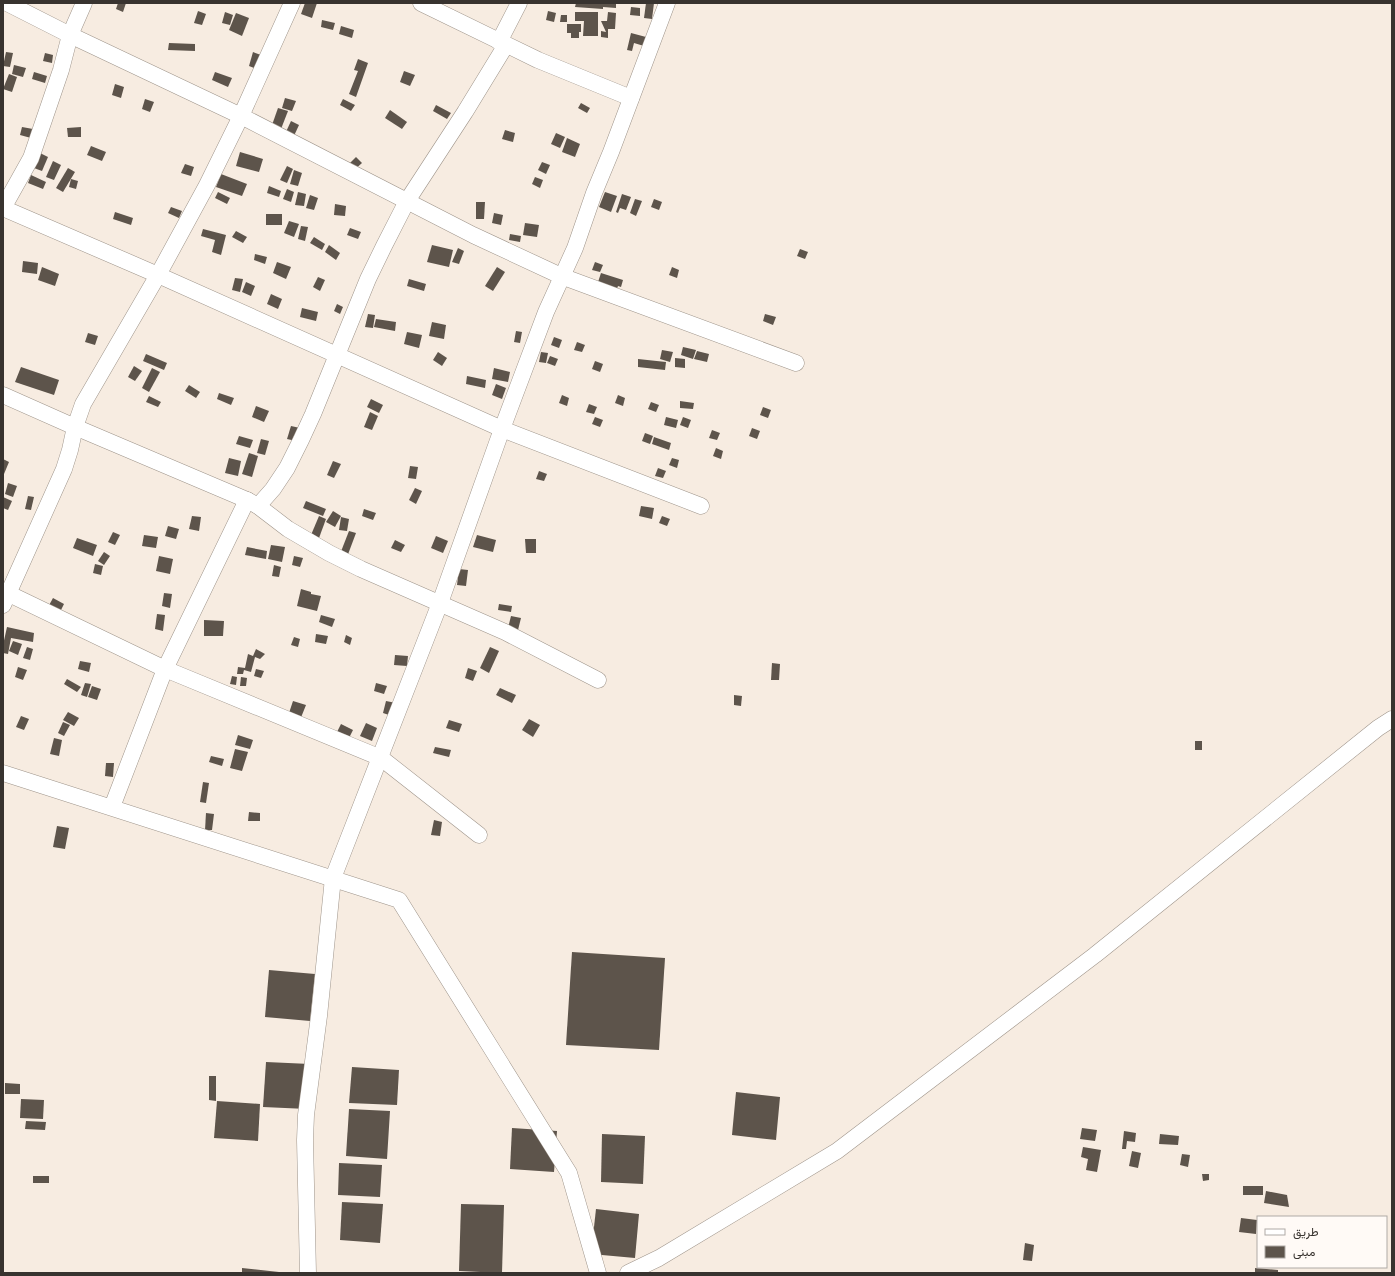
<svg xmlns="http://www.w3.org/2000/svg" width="1395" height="1276" viewBox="0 0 1395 1276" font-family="'Work Sans',Vazirmatn,sans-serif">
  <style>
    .building { fill: #5d544b }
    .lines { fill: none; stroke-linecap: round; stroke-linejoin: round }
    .minor-casing { stroke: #9e948a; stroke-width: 17 }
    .minor { stroke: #fff; stroke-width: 16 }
  </style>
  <rect width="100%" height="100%" fill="#f7ece1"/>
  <g class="building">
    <polygon points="118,3 126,3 123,12 116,9"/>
    <polygon points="305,3 317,3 312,18 301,14"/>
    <polygon points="576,3 616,3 616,8 603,7 603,9 575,7"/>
    <polygon points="646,3 654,3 652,19 644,18"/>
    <polygon points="631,7 640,8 640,16 630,15"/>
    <polygon points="198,11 206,14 202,25 194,23"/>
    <polygon points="548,11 556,13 554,22 546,20"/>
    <polygon points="225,12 233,15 230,25 222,23"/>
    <polygon points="575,12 598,12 598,36 583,36 584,21 575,21"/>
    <polygon points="608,12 616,13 615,29 608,29 608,38 601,37 601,31 606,32 601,21 607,21"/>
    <polygon points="236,13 249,18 242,36 229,30"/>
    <polygon points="561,15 567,15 567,22 560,22"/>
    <polygon points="322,20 335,23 333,30 321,27"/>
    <polygon points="567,24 581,24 581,32 579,32 579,38 571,38 571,33 567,33"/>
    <polygon points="341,26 354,30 352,38 339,34"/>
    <polygon points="631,33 646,37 644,46 634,43 632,51 627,50"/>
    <polygon points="169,43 195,44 195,51 168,50"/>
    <polygon points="6,52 13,53 10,67 3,66"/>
    <polygon points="253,52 261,55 257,69 249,66"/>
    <polygon points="45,53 53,55 52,63 43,61"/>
    <polygon points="358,59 368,63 356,97 349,94 358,71 354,70"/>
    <polygon points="14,65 26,68 23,77 12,74"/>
    <polygon points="404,71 415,75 410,86 400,82"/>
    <polygon points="34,72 47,76 45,83 32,79"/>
    <polygon points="215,72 232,78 228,87 212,80"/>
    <polygon points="9,74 17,77 12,92 3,89"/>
    <polygon points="115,84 124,87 121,98 112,95"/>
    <polygon points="285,98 296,101 292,111 282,108"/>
    <polygon points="145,99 154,102 150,112 142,109"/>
    <polygon points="343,99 355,105 351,111 340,105"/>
    <polygon points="581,103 590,108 587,113 578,108"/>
    <polygon points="436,105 451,113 447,119 433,111"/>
    <polygon points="278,108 288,111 281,129 272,125"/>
    <polygon points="390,110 407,122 402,129 385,118"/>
    <polygon points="291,121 299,125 293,138 285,134"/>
    <polygon points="22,127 33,129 31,138 20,135"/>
    <polygon points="81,127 81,137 68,137 67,128"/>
    <polygon points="505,130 515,133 513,142 502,139"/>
    <polygon points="556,133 565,137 560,148 551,144"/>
    <polygon points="567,138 580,144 575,157 562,152"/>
    <polygon points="91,146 106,152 102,161 87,155"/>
    <polygon points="240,152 263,159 259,172 236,166"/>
    <polygon points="40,153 48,157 42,171 34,168"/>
    <polygon points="356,157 362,163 352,172 347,166"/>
    <polygon points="53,161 61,165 54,180 46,177"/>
    <polygon points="542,162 550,165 546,174 538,170"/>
    <polygon points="185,164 194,167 191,176 181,173"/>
    <polygon points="287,166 293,169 287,183 280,180"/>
    <polygon points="68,168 75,172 63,192 56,188"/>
    <polygon points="294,170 302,173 298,186 290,184"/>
    <polygon points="221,174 247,184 242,196 216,187"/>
    <polygon points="31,175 46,182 43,189 28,183"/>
    <polygon points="535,177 543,180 540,188 532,184"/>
    <polygon points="71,179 78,181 76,189 69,187"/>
    <polygon points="269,186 281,191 279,197 267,193"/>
    <polygon points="287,189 294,192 291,202 283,199"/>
    <polygon points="218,192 230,198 227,204 215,198"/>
    <polygon points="298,192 306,194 304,206 295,205"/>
    <polygon points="605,192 617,196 611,212 599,207"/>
    <polygon points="622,194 631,197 626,210 620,208 618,213 616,212"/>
    <polygon points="310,195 318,198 314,210 306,208"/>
    <polygon points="635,199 642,201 636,216 630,213"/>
    <polygon points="654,199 662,202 659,210 651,207"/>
    <polygon points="476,202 485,202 484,219 476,219"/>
    <polygon points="335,204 346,206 345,216 334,215"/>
    <polygon points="171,207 182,211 179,218 168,213"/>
    <polygon points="115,212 133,218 131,225 113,219"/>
    <polygon points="494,213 503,215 501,225 492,223"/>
    <rect x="266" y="214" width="16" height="11"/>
    <polygon points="289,221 299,224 294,237 284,233"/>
    <polygon points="525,223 539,225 537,237 523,235"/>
    <polygon points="301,226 308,227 305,241 298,239"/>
    <polygon points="350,228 361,232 358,239 347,235"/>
    <polygon points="203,229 226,235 221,255 212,252 215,240 201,236"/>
    <polygon points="236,231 247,237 243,243 232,237"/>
    <polygon points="510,234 521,236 520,242 509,240"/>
    <polygon points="314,237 325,244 322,250 310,243"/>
    <polygon points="329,245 340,253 336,260 325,252"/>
    <polygon points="432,245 453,250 449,267 427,262"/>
    <polygon points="458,248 464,251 459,264 452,262"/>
    <polygon points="800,249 808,252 805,259 797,256"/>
    <polygon points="255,254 267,257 265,264 254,260"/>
    <polygon points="23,261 38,263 37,274 22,272"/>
    <polygon points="277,262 291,267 286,279 273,273"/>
    <polygon points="595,262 603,265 600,272 592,270"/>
    <polygon points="42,267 59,274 55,286 38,280"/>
    <polygon points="497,267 505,272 493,291 485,286"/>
    <polygon points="672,267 679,270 677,278 669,275"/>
    <polygon points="601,273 623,280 621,287 618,286 615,294 596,288"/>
    <polygon points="318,277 325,280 320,291 313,287"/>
    <polygon points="235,278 243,279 240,292 232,290"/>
    <polygon points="409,279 426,284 424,291 407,286"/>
    <polygon points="246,282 255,286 251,296 242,292"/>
    <polygon points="271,294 282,299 278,309 267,304"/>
    <polygon points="337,304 343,307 340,314 334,311"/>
    <polygon points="302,308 318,312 316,321 300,317"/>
    <polygon points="368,314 375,315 373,328 365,327"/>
    <polygon points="765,314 776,317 773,325 763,321"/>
    <polygon points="376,319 396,322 395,331 374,327"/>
    <polygon points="432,322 446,325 444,339 429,336"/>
    <polygon points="516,331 522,332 520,343 514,342"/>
    <polygon points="407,332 422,335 419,348 404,344"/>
    <polygon points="88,333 98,336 95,345 85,342"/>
    <polygon points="554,337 562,340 559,348 551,345"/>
    <polygon points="577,342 585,345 582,352 574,350"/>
    <polygon points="683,347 696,350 693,359 681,355"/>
    <polygon points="662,350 673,352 670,362 660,359"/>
    <polygon points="697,351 709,354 707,362 694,359"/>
    <polygon points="438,352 447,358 442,366 433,360"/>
    <polygon points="541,352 548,353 546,363 539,362"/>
    <polygon points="146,354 167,363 164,370 143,361"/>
    <polygon points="550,356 558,359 555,366 547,363"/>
    <polygon points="675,358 685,359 685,368 675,367"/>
    <polygon points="638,359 666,362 665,370 638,367"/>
    <polygon points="595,361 603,364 600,372 592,369"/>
    <polygon points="134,366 142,371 135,381 128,377"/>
    <polygon points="21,367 59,380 54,395 15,382"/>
    <polygon points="152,368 160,372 149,392 142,388"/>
    <polygon points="494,368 510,372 508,382 492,379"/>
    <polygon points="467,376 486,380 485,388 466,384"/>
    <polygon points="496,384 506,388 502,399 492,395"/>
    <polygon points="189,385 200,392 196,398 185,391"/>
    <polygon points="219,393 234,398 231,405 217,399"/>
    <polygon points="562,395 569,398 567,406 559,403"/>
    <polygon points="618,395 625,398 623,406 615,403"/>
    <polygon points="149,396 161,402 158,407 146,402"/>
    <polygon points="371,399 383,405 379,413 367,407"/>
    <polygon points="680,401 694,403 693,409 680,408"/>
    <polygon points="651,402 659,405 656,412 648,409"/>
    <polygon points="589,404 597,407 594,414 586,412"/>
    <polygon points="256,406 269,411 264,422 252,417"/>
    <polygon points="763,407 771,410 768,418 760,415"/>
    <polygon points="370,412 378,416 372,430 364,427"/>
    <polygon points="595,417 603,420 600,427 592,424"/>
    <polygon points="666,417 678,420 676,428 664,425"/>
    <polygon points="683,417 691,420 688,428 680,425"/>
    <polygon points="291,426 300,428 296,441 287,439"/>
    <polygon points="752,428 760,431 757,439 749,436"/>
    <polygon points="712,430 720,433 717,440 709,438"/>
    <polygon points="645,433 653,436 650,444 642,441"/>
    <polygon points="239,436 253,440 250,448 236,444"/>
    <polygon points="654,437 671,443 669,450 652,444"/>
    <polygon points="261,439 269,441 265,455 257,453"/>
    <polygon points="716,448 723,451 721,459 713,456"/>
    <polygon points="249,453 258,456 252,477 242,474"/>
    <polygon points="229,458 241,461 238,476 225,473"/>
    <polygon points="672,458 679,460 677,468 669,465"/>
    <polygon points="3,459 9,462 4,474 3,473"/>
    <polygon points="333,461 341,464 334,478 327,475"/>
    <polygon points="410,466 418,467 416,479 408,478"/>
    <polygon points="658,468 666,471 663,478 655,476"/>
    <polygon points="539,471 547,474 544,481 536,479"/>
    <polygon points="8,483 17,486 13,497 5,494"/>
    <polygon points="415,488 422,491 416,504 409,500"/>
    <polygon points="28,496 34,497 31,510 25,509"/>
    <polygon points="3,497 12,501 8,510 3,508"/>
    <polygon points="306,501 326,509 323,516 303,508"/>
    <polygon points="641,506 654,508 652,519 639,516"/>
    <polygon points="364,509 376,513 373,520 362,516"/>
    <polygon points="333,511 341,516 335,527 326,522"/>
    <polygon points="192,516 201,517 199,531 189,529"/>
    <polygon points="319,516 326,519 319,538 311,535"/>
    <polygon points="662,516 670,519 667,526 659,523"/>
    <polygon points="341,517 349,519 347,531 339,530"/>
    <polygon points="168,526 179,529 176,539 165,536"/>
    <polygon points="349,531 356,533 347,557 340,554"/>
    <polygon points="113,532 120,535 115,545 108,542"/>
    <polygon points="144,535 158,537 156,548 142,546"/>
    <polygon points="477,535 496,540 493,552 473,547"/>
    <polygon points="436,536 448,541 443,553 431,548"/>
    <polygon points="77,538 97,545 93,556 73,548"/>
    <polygon points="525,539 536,539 536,553 526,553"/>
    <polygon points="395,540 405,545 401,552 391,548"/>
    <polygon points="271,545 285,547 282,562 268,559"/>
    <polygon points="247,547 267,551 266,559 245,555"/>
    <polygon points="104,552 110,556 104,565 98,561"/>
    <polygon points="159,556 173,559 170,574 156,571"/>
    <polygon points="294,556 303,558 300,567 292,565"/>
    <polygon points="95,564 103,566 101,575 93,573"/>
    <polygon points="274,565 281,567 279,577 272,576"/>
    <polygon points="459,569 468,570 466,586 457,585"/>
    <polygon points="301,589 311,592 311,594 321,596 317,611 297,606"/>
    <polygon points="164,593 172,594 170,608 162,606"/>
    <polygon points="53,598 64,604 58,616 47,609"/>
    <polygon points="499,604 512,606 511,612 498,610"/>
    <polygon points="157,614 165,615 163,631 155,629"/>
    <polygon points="321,615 335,619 332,627 319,622"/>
    <polygon points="511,616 521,618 518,630 508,628"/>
    <polygon points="204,620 224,621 223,636 204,636"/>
    <polygon points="7,627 34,633 33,642 11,638 8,654 3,653 3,645"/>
    <polygon points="316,634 328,636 326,644 315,642"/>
    <polygon points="346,635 352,638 350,645 344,642"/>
    <polygon points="294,637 300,639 298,647 291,645"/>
    <polygon points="13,641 22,644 18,655 9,651"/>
    <polygon points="27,647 33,649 30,660 23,658"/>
    <polygon points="490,647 499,651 489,673 480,668"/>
    <polygon points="256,649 265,654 260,659 255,657 251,672 244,670 243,674 237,674 238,667 245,668 248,654 253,656"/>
    <polygon points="395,655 408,656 407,666 394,665"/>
    <polygon points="80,661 91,663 89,672 78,669"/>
    <polygon points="772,663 780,664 779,680 771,680"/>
    <polygon points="18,667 27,670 23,680 15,677"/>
    <polygon points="468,668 477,671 473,681 465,678"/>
    <polygon points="256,669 264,671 261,678 254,676"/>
    <polygon points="232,676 237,677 236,685 230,684"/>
    <polygon points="241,677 247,678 246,686 240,686"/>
    <polygon points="67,679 81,687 77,692 64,684"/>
    <polygon points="85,683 91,684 87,697 81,695"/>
    <polygon points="376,683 387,686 384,694 374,691"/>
    <polygon points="92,686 101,689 97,700 88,697"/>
    <polygon points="500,688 516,695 512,703 496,695"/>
    <polygon points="734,695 742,696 741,706 734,705"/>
    <polygon points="293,701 306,705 300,720 288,716"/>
    <polygon points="386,701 396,703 392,716 383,713"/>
    <polygon points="68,712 79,718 74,726 63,720"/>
    <polygon points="21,716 29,719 24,730 16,727"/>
    <polygon points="529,719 540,725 533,737 522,730"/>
    <polygon points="449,720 462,724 459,732 446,728"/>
    <polygon points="63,722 70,725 64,736 58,733"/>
    <polygon points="366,723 377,728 372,741 360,736"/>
    <polygon points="341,724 353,730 348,740 336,734"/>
    <polygon points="238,735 253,740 250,749 235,745"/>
    <polygon points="54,738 62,740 59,756 50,754"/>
    <rect x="1195" y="741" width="7" height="9"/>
    <polygon points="435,747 451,750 449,757 433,753"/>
    <polygon points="235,749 248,752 242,771 230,768"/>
    <polygon points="211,756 224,759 222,766 209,762"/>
    <polygon points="106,763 114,763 113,777 105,776"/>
    <polygon points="203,782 209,783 206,803 200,802"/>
    <polygon points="249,812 260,813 260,821 248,821"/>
    <polygon points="206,813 214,814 212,830 205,830"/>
    <polygon points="434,820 442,822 440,836 431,835"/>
    <polygon points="57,826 69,828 65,849 53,847"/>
    <polygon points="572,952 665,958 659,1050 566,1045"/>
    <polygon points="269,970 315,974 310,1021 265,1017"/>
    <polygon points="266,1062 310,1064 307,1109 263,1107"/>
    <polygon points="352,1067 399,1070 397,1105 349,1103"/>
    <polygon points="209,1076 216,1076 216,1101 209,1100"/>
    <polygon points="5,1083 20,1084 20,1094 5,1094"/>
    <polygon points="736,1092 780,1097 776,1140 732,1135"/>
    <polygon points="21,1099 44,1100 43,1119 20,1118"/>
    <polygon points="217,1101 260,1104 258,1141 214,1138"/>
    <polygon points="349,1109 390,1111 387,1159 346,1156"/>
    <polygon points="26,1121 46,1122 45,1130 25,1129"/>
    <polygon points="512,1128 557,1131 554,1172 510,1169"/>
    <polygon points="1082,1128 1097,1130 1095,1141 1080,1139"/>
    <polygon points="1124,1131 1136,1133 1135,1142 1127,1141 1126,1149 1122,1149"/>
    <polygon points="602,1134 645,1136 643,1184 601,1182"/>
    <polygon points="1160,1134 1179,1136 1178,1145 1159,1144"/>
    <polygon points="1083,1147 1101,1150 1097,1172 1086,1170 1088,1159 1081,1157"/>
    <polygon points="1132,1151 1141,1153 1138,1168 1129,1166"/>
    <polygon points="1182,1154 1190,1155 1188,1167 1180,1165"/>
    <polygon points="339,1163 382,1165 380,1197 338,1195"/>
    <polygon points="1202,1174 1209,1174 1209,1180 1203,1181"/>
    <rect x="33" y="1176" width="16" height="7"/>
    <rect x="1243" y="1186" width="20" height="9"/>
    <polygon points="1266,1191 1287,1195 1289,1207 1264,1203"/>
    <polygon points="342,1202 383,1204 380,1243 340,1240"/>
    <polygon points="461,1204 504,1205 502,1273 459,1271"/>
    <polygon points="596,1209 639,1214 635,1258 591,1254"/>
    <polygon points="1241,1218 1257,1220 1256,1234 1239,1232"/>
    <polygon points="1025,1243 1034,1245 1032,1261 1023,1260"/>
    <polygon points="242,1268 279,1272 279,1273 242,1273"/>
    <polygon points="1255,1268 1278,1270 1278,1273 1255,1273"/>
  </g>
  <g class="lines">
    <g class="minor-casing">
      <g id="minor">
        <polyline points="7,3 70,35 241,116 473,235 561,276 796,363"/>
        <polyline points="421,3 538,60 631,98"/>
        <polyline points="499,42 519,3"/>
        <polyline points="3,208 158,275 502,429 701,506"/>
        <polyline points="3,208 31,158 61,70 70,35 84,3"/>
        <polyline points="3,395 75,427 247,500 258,506 288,529 329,553 361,569 505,632 598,680"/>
        <polyline points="258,506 273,489 287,468 301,440 313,414 368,279 384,246 407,201 465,112 506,45"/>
        <polyline points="3,591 165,669 381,758 479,835"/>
        <polyline points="3,605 64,469 70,450 75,427 83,404 158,275 207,185 241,116 292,3"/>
        <polyline points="3,773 399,900 569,1173 598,1273"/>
        <polyline points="112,807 165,669 247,500"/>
        <polyline points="308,1273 305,1140 306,1115 319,1016 333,878 440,603 502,429 546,312 575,248 594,193 611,152 667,3"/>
        <polyline points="628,1273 659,1258 837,1151 1095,955 1378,728 1392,719"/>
      </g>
    </g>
    <use href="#minor" class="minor"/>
  </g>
  <rect width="1395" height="1276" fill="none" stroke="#38332f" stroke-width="8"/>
  <rect x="1257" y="1216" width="130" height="52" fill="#fffaf6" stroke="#afaaa6"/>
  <rect x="1265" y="1229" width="20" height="6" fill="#ffffff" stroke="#afaaa6"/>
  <text x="1293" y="1236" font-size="12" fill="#38332f">طريق</text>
  <rect x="1265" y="1246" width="20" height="12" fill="#5d544b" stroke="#afaaa6"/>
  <text x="1293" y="1256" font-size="12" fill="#38332f">مبنى</text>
</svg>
